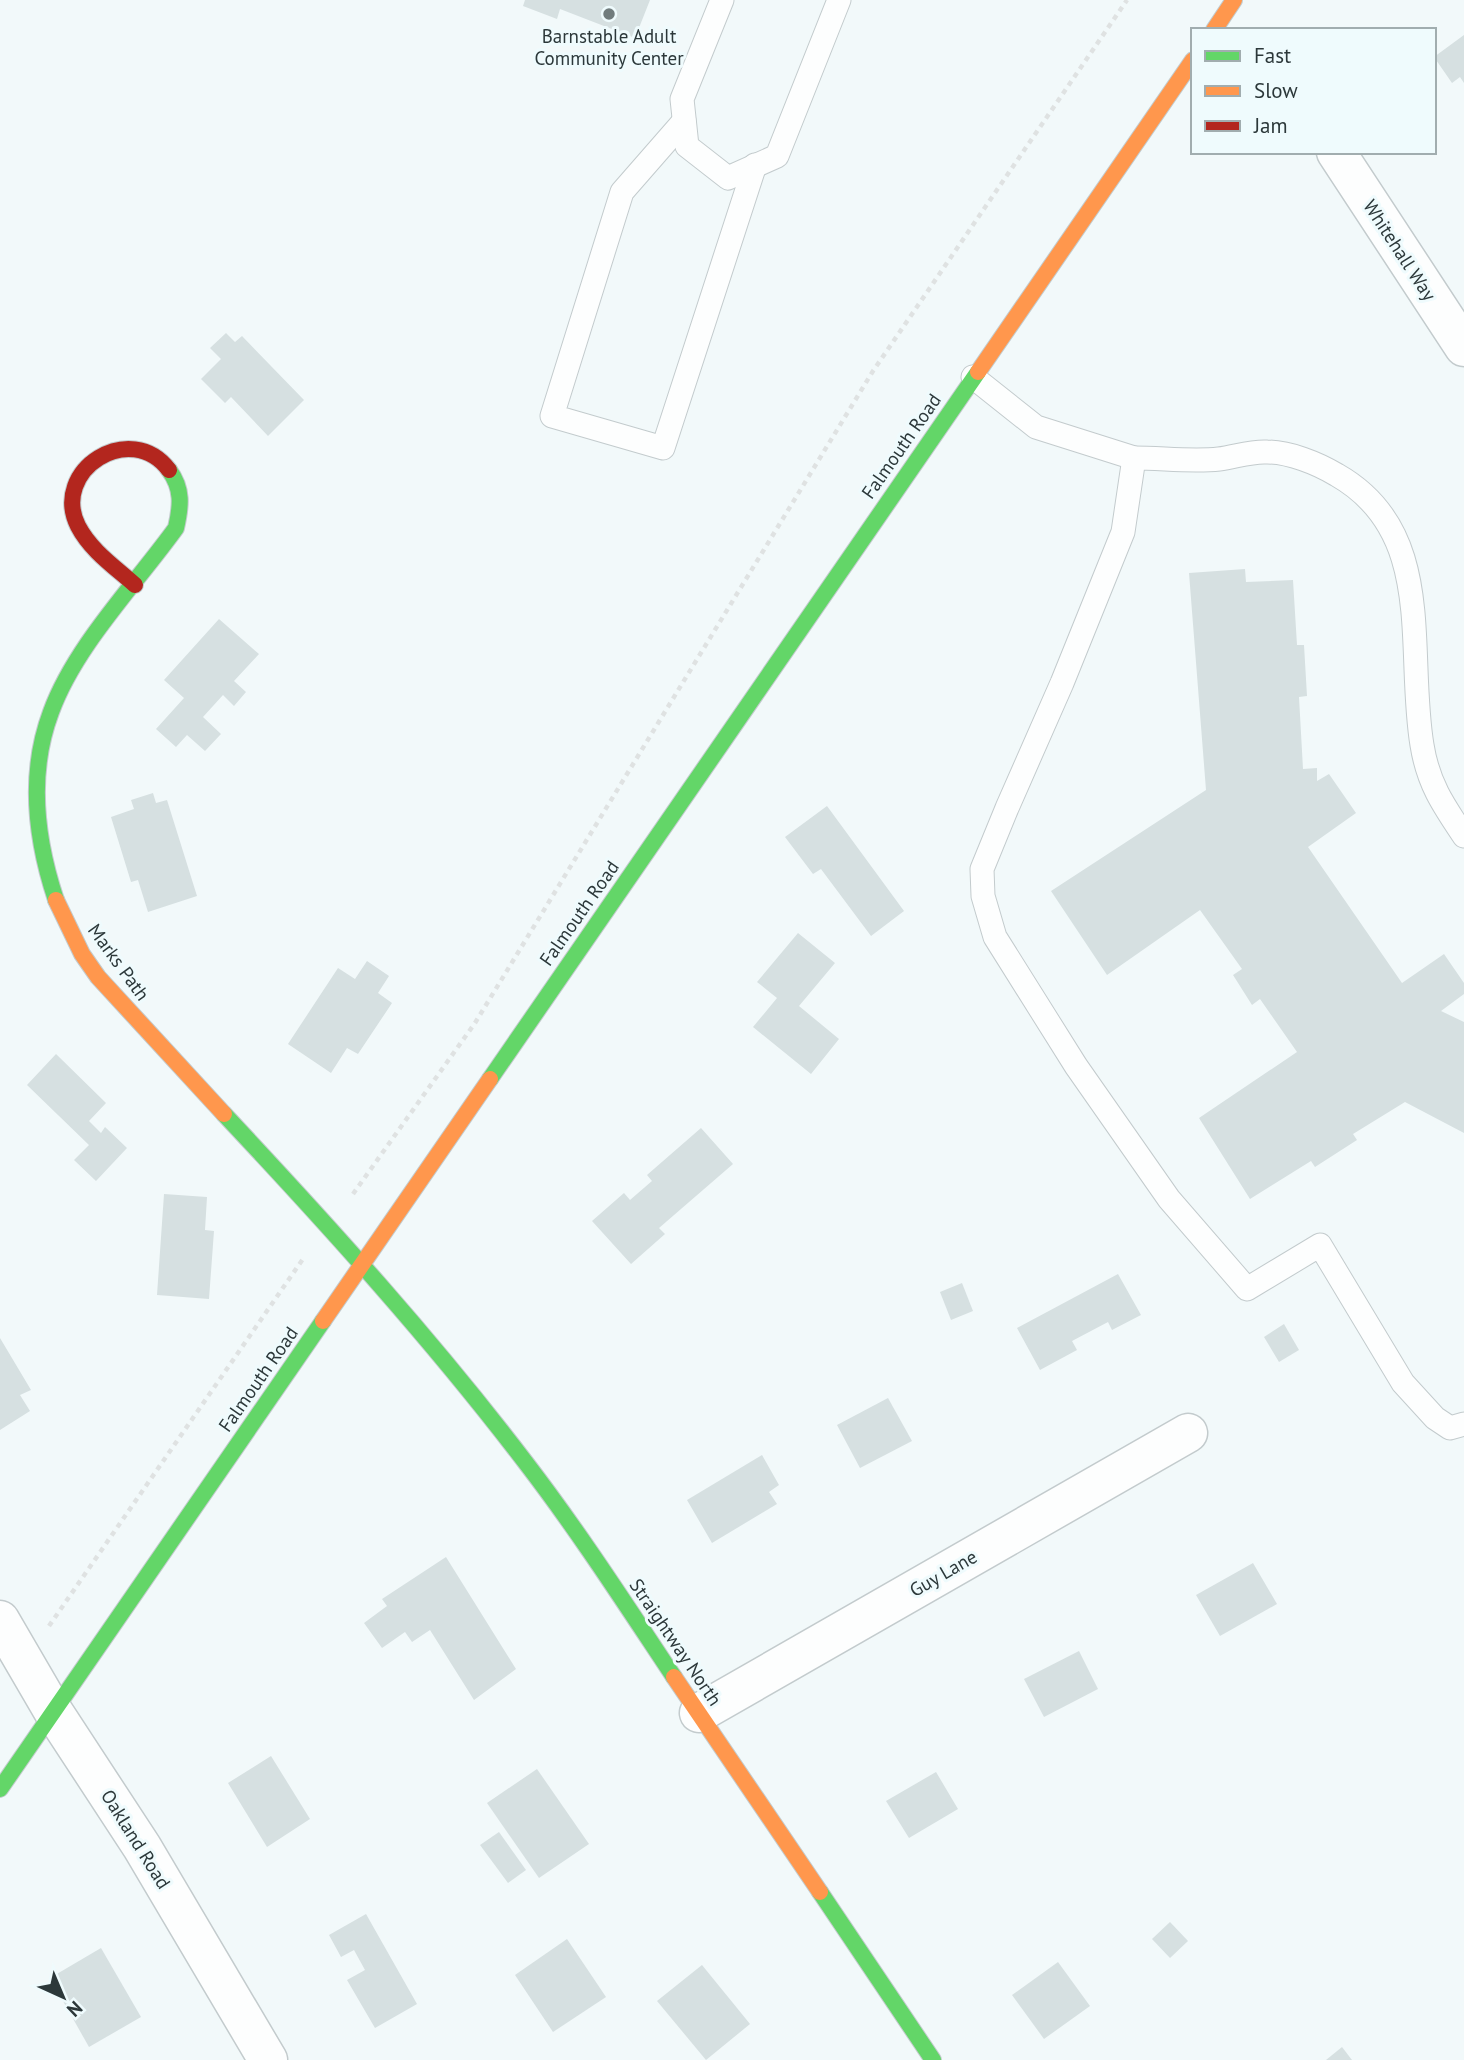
<svg xmlns="http://www.w3.org/2000/svg" width="1464" height="2060" viewBox="0 0 1464 2060" font-family="'PT Sans',sans-serif">
  <style>
    .building { fill: #d6e0e1 }
    .lines { fill: none; stroke-linecap: round; stroke-linejoin: round }
    .lane-casing { stroke: #c3cbcd; stroke-width: 25 }
    .street-casing { stroke: #c3cbcd; stroke-width: 41 }
    .fast-casing { stroke: #c3cbcd; stroke-width: 18 }
    .slow-casing { stroke: #c3cbcd; stroke-width: 18 }
    .jam-casing { stroke: #c3cbcd; stroke-width: 18 }
    .path { stroke: #dfe2e2; stroke-width: 4.5; stroke-dasharray: 5 5; stroke-linecap: butt }
    .lane { stroke: #fdfefe; stroke-width: 23 }
    .street { stroke: #fdfefe; stroke-width: 38 }
    .fast { stroke: #63d668; stroke-width: 16 }
    .slow { stroke: #ff974d; stroke-width: 16 }
    .jam { stroke: #b3261e; stroke-width: 16 }
    .poi-dot { fill: #717c7d; stroke: #effbfd; stroke-width: 2.5 }
    .labels { text-anchor: middle; stroke-width: 6; stroke-linejoin: round; paint-order: stroke }
    .poi-label { font-size: 19px; fill: #2c383a; stroke: #effbfd }
    .street-label { font-size: 19px; fill: #2c383a; stroke: #effbfd }
  </style>
  <rect width="100%" height="100%" fill="#f2f9fa"/>
  <g class="building">
    <polygon points="525,0 650,0 635,38 560,9 557,19 523,6"/>
    <polygon points="1464,35 1464,83 1460,77 1452,83 1434,57"/>
    <polygon points="226,333 235,342 242,336 304,400 268,436 231,397 225,403 201,379 221,359 210,348"/>
    <polygon points="1245,569 1246,582 1293,580 1297,645 1304,645 1307,696 1299,697 1303,769 1317,768 1317,781 1329,774 1356,813 1308,847 1402,983 1444,954 1464,983 1464,994 1441,1011 1464,1022 1464,1133 1405,1102 1353,1134 1357,1140 1315,1167 1311,1161 1250,1199 1199,1118 1297,1052 1260,999 1252,1005 1233,975 1242,969 1200,910 1107,975 1051,891 1206,790 1189,573"/>
    <polygon points="219,619 259,654 234,681 246,692 234,706 223,695 203,717 221,734 205,751 187,735 176,747 156,729 184,698 164,680"/>
    <polygon points="153,793 156,803 167,800 197,896 148,912 138,880 131,882 111,817 134,809 131,800"/>
    <polygon points="827,806 904,911 871,936 821,869 813,874 785,837"/>
    <polygon points="798,933 835,963 799,1006 839,1039 811,1074 753,1027 777,998 757,982"/>
    <polygon points="367,961 389,976 378,993 392,1003 358,1054 347,1048 331,1073 288,1044 338,968 355,979"/>
    <polygon points="56,1054 106,1103 89,1121 101,1133 105,1127 127,1148 96,1181 74,1160 89,1145 27,1085"/>
    <polygon points="701,1128 733,1164 659,1228 665,1234 631,1264 592,1221 624,1193 630,1200 652,1181 647,1175"/>
    <polygon points="164,1194 207,1197 205,1230 214,1231 209,1299 157,1295"/>
    <polygon points="1118,1274 1141,1315 1112,1330 1108,1322 1072,1341 1077,1350 1040,1370 1017,1328"/>
    <polygon points="962,1283 973,1311 951,1320 940,1292"/>
    <polygon points="1284,1324 1299,1350 1279,1362 1264,1337"/>
    <polygon points="0,1338 31,1390 20,1395 30,1411 0,1430"/>
    <polygon points="888,1398 912,1441 860,1468 837,1425"/>
    <polygon points="762,1455 779,1485 769,1492 777,1504 712,1543 687,1500"/>
    <polygon points="446,1557 516,1669 474,1700 430,1630 412,1642 405,1632 382,1648 364,1623 387,1606 382,1599"/>
    <polygon points="1253,1563 1277,1604 1220,1636 1196,1595"/>
    <polygon points="1079,1651 1098,1689 1044,1717 1024,1679"/>
    <polygon points="271,1756 310,1819 267,1847 228,1783"/>
    <polygon points="537,1769 589,1844 539,1878 487,1803"/>
    <polygon points="936,1772 958,1809 909,1838 886,1801"/>
    <polygon points="499,1832 526,1870 508,1883 480,1845"/>
    <polygon points="366,1914 417,2004 375,2028 347,1980 365,1970 354,1950 341,1957 329,1935"/>
    <polygon points="1170,1922 1188,1941 1170,1958 1152,1939"/>
    <polygon points="567,1939 606,1997 553,2032 515,1975"/>
    <polygon points="101,1948 141,2017 89,2047 50,1978"/>
    <polygon points="1058,1962 1090,2006 1044,2039 1012,1995"/>
    <polygon points="702,1965 750,2024 706,2060 657,2001"/>
    <polygon points="1342,2047 1352,2060 1326,2060"/>
  </g>
  <g class="lines">
    <g class="lane-casing">
      <g id="lane">
        <polyline points="722,0 682,99 687,146 728,178 777,156 839,0"/>
        <polyline points="684,121 622,192 552,416 663,448 755,165"/>
        <polyline points="973,377 1036,427 1134,458"/>
        <path d="M1464,836C1443,805 1428,783 1422,745C1406,649 1437,532 1337,475C1317,463 1289,452 1267,452C1251,451 1235,457 1219,459C1192,462 1162,458 1134,458L1123,532L1062,683L1007,808L982,869L983,896L995,937L1076,1066L1169,1199L1247,1289L1320,1245L1403,1383L1435,1418L1450,1428L1464,1424"/>
      </g>
    </g>
    <g class="street-casing">
      <g id="street">
        <polyline points="1336,152 1464,347"/>
        <polyline points="0,1620 53,1711 142,1847 268,2060"/>
        <polyline points="699,1713 1188,1433"/>
      </g>
    </g>
    <g class="fast-casing">
      <g id="fast">
        <path d="M56,900C36,840 28,773 51,712C75,646 135,585 176,528C181,506 183,489 169,470"/>
        <polyline points="490,1079 978,372"/>
        <path d="M224,1114C330,1227 433,1341 526,1463C579,1532 626,1605 674,1677"/>
        <polyline points="0,1789 323,1321"/>
        <polyline points="820,1892 933,2060"/>
      </g>
    </g>
    <g class="slow-casing">
      <g id="slow">
        <polyline points="1214,30 1234,0"/>
        <polyline points="978,372 1193,60"/>
        <polyline points="56,900 82,954 98,977 224,1114"/>
        <polyline points="323,1321 490,1079"/>
        <polyline points="674,1677 820,1892"/>
      </g>
    </g>
    <g class="jam-casing">
      <path id="jam" d="M135,585C115,567 91,551 78,526C50,470 131,419 169,470"/>
    </g>
    <g class="path">
      <polyline points="353,1194 475,1023 873,371 1127,0"/>
      <polyline points="49,1626 305,1256"/>
    </g>
    <use href="#lane" class="lane"/>
    <use href="#street" class="street"/>
    <use href="#fast" class="fast"/>
    <use href="#slow" class="slow"/>
    <use href="#jam" class="jam"/>
  </g>
  <circle class="poi-dot" cx="609" cy="14" r="7"/>
  <g class="labels">
    <g class="poi-label">
      <text x="609" y="43">Barnstable Adult<tspan x="609" dy="22">Community Center</tspan></text>
    </g>
    <g class="street-label">
      <text transform="translate(1400 250) rotate(57)" y="7">Whitehall Way</text>
      <text transform="translate(901 446) rotate(-55)" y="7">Falmouth Road</text>
      <text transform="translate(579 913) rotate(-55)" y="7">Falmouth Road</text>
      <text transform="translate(119 962) rotate(54)" y="7">Marks Path</text>
      <text transform="translate(258 1379) rotate(-55)" y="7">Falmouth Road</text>
      <text transform="translate(943 1573) rotate(-30)" y="7">Guy Lane</text>
      <text transform="translate(676 1642) rotate(56)" y="7">Straightway North</text>
      <text transform="translate(136 1839) rotate(58)" y="7">Oakland Road</text>
    </g>
  </g>
  <rect x="1191" y="28" width="245" height="126" fill="#effbfd" stroke="#a1adaf" stroke-width="2"/>
  <rect x="1205" y="51" width="35" height="10" fill="#63d668" stroke="#a1adaf" stroke-width="2"/>
  <text x="1254" y="63" font-size="21" fill="#2c383a">Fast</text>
  <rect x="1205" y="86" width="35" height="10" fill="#ff974d" stroke="#a1adaf" stroke-width="2"/>
  <text x="1254" y="98" font-size="21" fill="#2c383a">Slow</text>
  <rect x="1205" y="121" width="35" height="10" fill="#b3261e" stroke="#a1adaf" stroke-width="2"/>
  <text x="1254" y="133" font-size="21" fill="#2c383a">Jam</text>
  <g transform="translate(63 1997) rotate(136)" stroke="#effbfd" stroke-width="5" paint-order="stroke">
  <path d="M0-5L12 26L0 18L-12 26Z" fill="#2c383a"/>
  <text y="-10" font-size="19" font-weight="bold" text-anchor="middle" fill="#2c383a">N</text>
  </g>
</svg>
